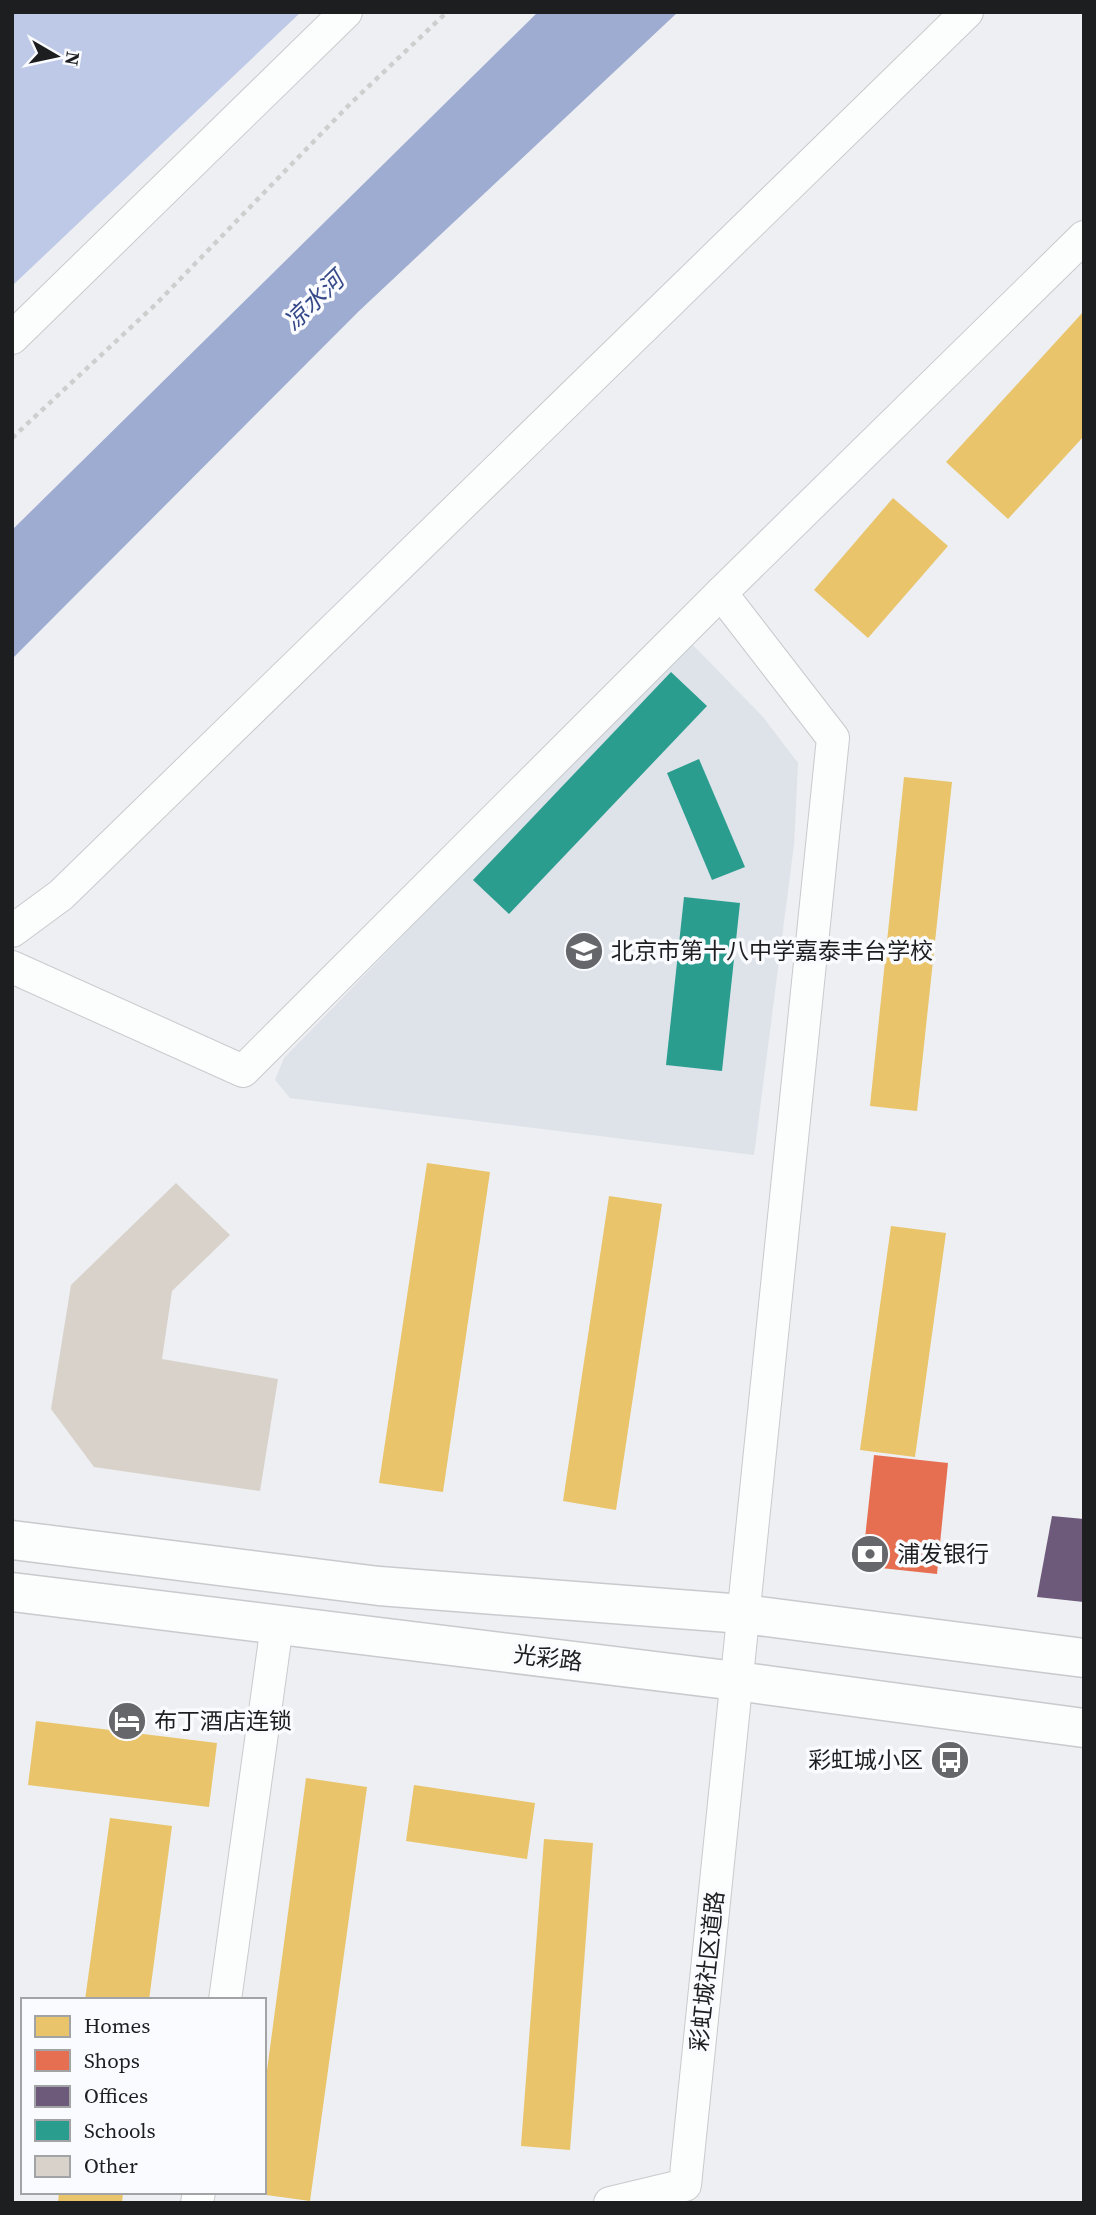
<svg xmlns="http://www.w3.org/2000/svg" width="1096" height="2215" viewBox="0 0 1096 2215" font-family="'Source Serif 4','Noto Sans SC',serif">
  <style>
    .built { fill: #dee2e9 }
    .forest { fill: #bec9e7 }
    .water { fill: #9facd1 }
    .homes { fill: #e9c46a }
    .shops { fill: #e76f51 }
    .offices { fill: #6d597a }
    .schools { fill: #2a9d8f }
    .building { fill: #d9d2ca }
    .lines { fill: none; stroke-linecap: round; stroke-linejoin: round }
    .minor-casing { stroke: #c9cacd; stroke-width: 34 }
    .secondary-casing { stroke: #c9cacd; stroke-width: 41 }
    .path { stroke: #cececf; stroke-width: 4.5; stroke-dasharray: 5 5; stroke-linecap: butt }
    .minor { stroke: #fcfdfd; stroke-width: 32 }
    .secondary { stroke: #fcfdfd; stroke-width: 38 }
    .labels { text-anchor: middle; stroke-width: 7; stroke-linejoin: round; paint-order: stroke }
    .poi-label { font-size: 23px; fill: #1d1e20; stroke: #fafbfe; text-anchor: start }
    .street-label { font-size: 23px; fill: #1d1e20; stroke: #fafbfe }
    .water-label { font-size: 24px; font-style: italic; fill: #354888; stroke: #fafbfe }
  </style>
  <rect width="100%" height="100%" fill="#edeff2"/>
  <polygon class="built" points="689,641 763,717 798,763 794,844 754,1155 290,1098 275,1080 284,1058"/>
  <polygon class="forest" points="12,12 301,12 12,286"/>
  <polygon class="water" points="538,12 678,12 358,312 12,659 12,530"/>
  <g class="homes">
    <polygon points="1084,311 1084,436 1008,519 946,462"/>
    <polygon points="893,498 948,546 868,638 814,590"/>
    <polygon points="904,777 952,782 917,1111 870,1106"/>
    <polygon points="427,1163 490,1172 443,1492 379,1483"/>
    <polygon points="609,1196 662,1204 616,1510 563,1501"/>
    <polygon points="891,1226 946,1233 915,1457 860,1450"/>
    <polygon points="36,1721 217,1743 209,1807 28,1785"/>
    <polygon points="306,1778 367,1787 310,2201 259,2194 264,2192 264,2093"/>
    <polygon points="414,1785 535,1803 527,1859 406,1841"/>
    <polygon points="110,1818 172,1826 149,2000 85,2000"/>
    <polygon points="544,1839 593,1843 570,2150 521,2146"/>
    <polygon points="59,2192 123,2192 122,2203 58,2203"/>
  </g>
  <polygon class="shops" points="874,1455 948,1463 937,1574 862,1566"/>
  <polygon class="offices" points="1052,1516 1084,1519 1084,1602 1037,1597"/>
  <g class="schools">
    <polygon points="671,672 707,706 509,914 473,880"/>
    <polygon points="699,759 745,867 712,880 667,773"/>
    <polygon points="684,897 740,903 722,1071 666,1065"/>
  </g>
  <polygon class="building" points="176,1183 230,1235 172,1291 162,1359 278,1379 260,1491 94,1467 51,1409 71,1285"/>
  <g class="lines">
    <g class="minor-casing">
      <g id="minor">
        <polyline points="12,338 346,12"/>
        <polyline points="12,931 61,895 967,12"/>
        <polyline points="12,967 243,1071 721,593 1084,237"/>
        <polyline points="225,2000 277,1625"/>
        <polyline points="197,2203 199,2192"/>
        <polyline points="610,2203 685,2185 833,738 721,593"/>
      </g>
    </g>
    <g class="secondary-casing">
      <g id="secondary">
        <polyline points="12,1540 379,1586 743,1614 1084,1658"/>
        <polyline points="12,1592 736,1681 1084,1728"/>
      </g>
    </g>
    <polyline class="path" points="12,438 156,304 351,103 447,12"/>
    <use href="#minor" class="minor"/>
    <use href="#secondary" class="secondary"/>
  </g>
  <defs>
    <g id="school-disc" transform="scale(2.0125)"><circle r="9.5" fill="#66676a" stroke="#fafbfe"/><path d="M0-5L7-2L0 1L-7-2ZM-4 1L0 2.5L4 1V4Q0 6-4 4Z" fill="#fff"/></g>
    <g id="bank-disc" transform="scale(2.0125)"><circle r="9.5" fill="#66676a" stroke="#fafbfe"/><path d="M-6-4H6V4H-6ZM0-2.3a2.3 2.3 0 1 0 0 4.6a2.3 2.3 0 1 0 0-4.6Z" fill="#fff"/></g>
    <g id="hotel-disc" transform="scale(2.0125)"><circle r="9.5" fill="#66676a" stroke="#fafbfe"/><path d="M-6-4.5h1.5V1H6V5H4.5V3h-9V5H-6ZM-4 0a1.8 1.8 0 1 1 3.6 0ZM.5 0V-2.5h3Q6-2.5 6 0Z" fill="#fff"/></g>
    <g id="bus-disc" transform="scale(2.0125)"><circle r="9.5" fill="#66676a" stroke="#fafbfe"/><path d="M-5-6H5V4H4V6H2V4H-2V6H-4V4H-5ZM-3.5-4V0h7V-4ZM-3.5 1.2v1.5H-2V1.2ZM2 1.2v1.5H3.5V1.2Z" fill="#fff"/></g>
  </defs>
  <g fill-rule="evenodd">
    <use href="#school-disc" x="584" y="951"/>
    <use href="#bank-disc" x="870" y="1554"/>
    <use href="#hotel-disc" x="127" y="1721"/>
    <use href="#bus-disc" x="950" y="1760"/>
  </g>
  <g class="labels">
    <g class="poi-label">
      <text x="611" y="959">北京市第十八中学嘉泰丰台学校</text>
      <text x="897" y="1562">浦发银行</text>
      <text x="154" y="1729">布丁酒店连锁</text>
      <text x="923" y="1768" text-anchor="end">彩虹城小区</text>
    </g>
    <g class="street-label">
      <text transform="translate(548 1658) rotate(7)" y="8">光彩路</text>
      <text transform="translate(707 1971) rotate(-84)" y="8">彩虹城社区道路</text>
    </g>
    <g class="water-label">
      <text transform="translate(314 301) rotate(-44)" y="8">凉水河</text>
    </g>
  </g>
  <rect width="1096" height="2215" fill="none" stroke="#1d1e20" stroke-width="28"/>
  <rect x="21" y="1998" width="245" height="196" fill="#fafbfe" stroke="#a2a3a5" stroke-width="2"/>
  <rect x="35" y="2016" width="35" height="21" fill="#e9c46a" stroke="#a2a3a5" stroke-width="2"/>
  <text x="84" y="2033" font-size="21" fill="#1d1e20">Homes</text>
  <rect x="35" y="2050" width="35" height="21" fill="#e76f51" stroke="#a2a3a5" stroke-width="2"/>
  <text x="84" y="2068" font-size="21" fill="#1d1e20">Shops</text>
  <rect x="35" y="2086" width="35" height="21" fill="#6d597a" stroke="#a2a3a5" stroke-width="2"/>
  <text x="84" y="2103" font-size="21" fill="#1d1e20">Offices</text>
  <rect x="35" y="2120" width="35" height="21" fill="#2a9d8f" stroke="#a2a3a5" stroke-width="2"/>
  <text x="84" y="2138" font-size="21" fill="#1d1e20">Schools</text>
  <rect x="35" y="2156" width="35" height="21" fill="#d9d2ca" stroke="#a2a3a5" stroke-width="2"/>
  <text x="84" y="2173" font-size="21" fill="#1d1e20">Other</text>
  <g transform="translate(56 56) rotate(99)" stroke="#fafbfe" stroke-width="5" paint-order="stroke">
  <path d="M0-5L12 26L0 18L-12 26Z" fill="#1d1e20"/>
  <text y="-10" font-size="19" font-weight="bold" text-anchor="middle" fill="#1d1e20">N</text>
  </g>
</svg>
